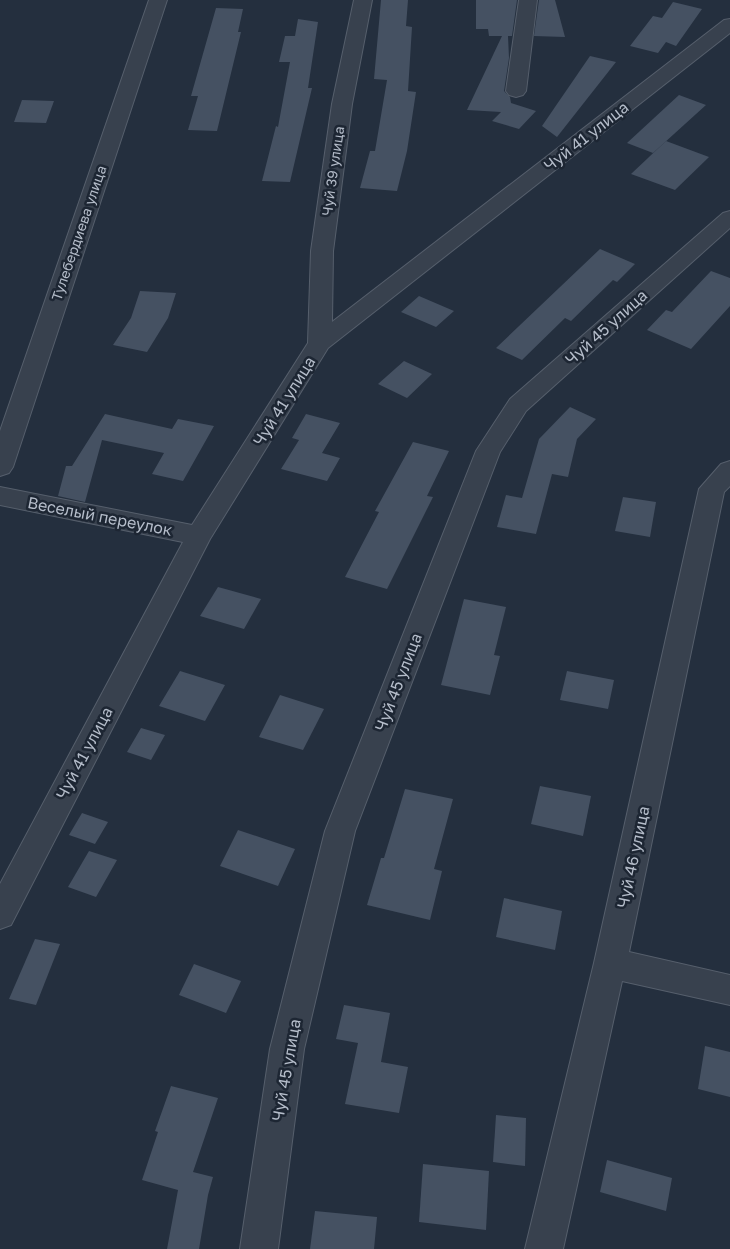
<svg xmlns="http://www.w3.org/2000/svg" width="730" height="1249" viewBox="0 0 730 1249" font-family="'Golos Text',sans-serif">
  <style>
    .building { fill: #455162 }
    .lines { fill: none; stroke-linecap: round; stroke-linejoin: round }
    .minor-casing { stroke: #565f6c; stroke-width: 2 }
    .minor { fill: #38414e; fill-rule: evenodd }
    .labels { text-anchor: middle; stroke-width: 5; stroke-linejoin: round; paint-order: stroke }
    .far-street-label { font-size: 14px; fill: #b4bcc9; stroke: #1d2633 }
    .street-label { font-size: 16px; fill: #b4bcc9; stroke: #1d2633 }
  </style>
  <rect width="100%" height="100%" fill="#242f3e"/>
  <g class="building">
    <polygon points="381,0 408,0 406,26 412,27 408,91 416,92 407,151 397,191 360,188 370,151 375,151 387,80 374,79"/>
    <polygon points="476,0 517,0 512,36 508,36 509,58 504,91 510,97 511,103 536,111 519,129 492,121 501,112 467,110 502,36 489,36 488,29 476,29"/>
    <polygon points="539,0 555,0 565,37 534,36"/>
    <polygon points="673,2 702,9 676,46 666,42 658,53 630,46 653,16 662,18"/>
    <polygon points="216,8 243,9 238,32 241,32 217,131 188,130 198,96 191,96"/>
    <polygon points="298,19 318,22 308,88 312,88 290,182 262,181 276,126 278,127 290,62 279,62 285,36 295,36"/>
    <polygon points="590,56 616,62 557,137 542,126"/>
    <polygon points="679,95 706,105 653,153 627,143"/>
    <polygon points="22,100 54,101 46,123 14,122"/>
    <polygon points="666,141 709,157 675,190 631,174"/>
    <polygon points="600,249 635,264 617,282 613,280 571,321 565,318 522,360 496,348"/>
    <polygon points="711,271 730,278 730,306 691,349 647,330 666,310 672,312"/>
    <polygon points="140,291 176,293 168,318 147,352 113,345 131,318"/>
    <polygon points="419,296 454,311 436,327 401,312"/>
    <polygon points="404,361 432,374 407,398 378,384"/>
    <polygon points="570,407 596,419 577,439 568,477 552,474 536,534 497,527 506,495 522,498 539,439"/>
    <polygon points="105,414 172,429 178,419 214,426 183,481 152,474 164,453 102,440 85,502 58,496 66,466 72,466"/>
    <polygon points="306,414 340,423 322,453 340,458 327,481 281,469 299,440 292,438"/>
    <polygon points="413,442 449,451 427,496 433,497 387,589 345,577 379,512 375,511"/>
    <polygon points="623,497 656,502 650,537 615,531"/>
    <polygon points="218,587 261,599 244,629 200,616"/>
    <polygon points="464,599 506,607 494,655 500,656 490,695 441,685"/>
    <polygon points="180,671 225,685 205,721 159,706"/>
    <polygon points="567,671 614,680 608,709 560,700"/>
    <polygon points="280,695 324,709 303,750 259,737"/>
    <polygon points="141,728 165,735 151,760 127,752"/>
    <polygon points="540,786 591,796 583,836 531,824"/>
    <polygon points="405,789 453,799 434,869 442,871 430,920 367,905 381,858 384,858"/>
    <polygon points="82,813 108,822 95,844 69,835"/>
    <polygon points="238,830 295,849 278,886 220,866"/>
    <polygon points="89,851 117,860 96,897 68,887"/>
    <polygon points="504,898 562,911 555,950 496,937"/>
    <polygon points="35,939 60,944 36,1005 9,999"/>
    <polygon points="194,964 241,981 226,1013 179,995"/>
    <polygon points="344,1005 390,1013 381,1062 408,1067 399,1113 345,1104 358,1043 336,1039"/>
    <polygon points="705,1046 730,1052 730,1097 698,1089"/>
    <polygon points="171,1086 218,1098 193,1172 213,1177 208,1195 199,1249 167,1249 178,1190 142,1180 158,1132 155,1131"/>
    <polygon points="496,1115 526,1118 525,1166 493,1162"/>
    <polygon points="607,1160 672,1178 666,1211 600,1192"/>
    <polygon points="423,1164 489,1171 486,1230 419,1222"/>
    <polygon points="315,1211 377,1217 374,1249 310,1249"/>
  </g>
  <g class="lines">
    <g class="minor-casing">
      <g id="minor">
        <polygon points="149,0 167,0 13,467 9,473 0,476 0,431"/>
        <polygon points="354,0 372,0 352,104 333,251 332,322 724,20 730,19 730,33 328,348 210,539 11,925 0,929 0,884 183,542 0,505 0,487 192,525 308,343 311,251 332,104"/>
        <polygon points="519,0 537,0 526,91 523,95 516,97 509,95 506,91"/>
        <polygon points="730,211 730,228 526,411 500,452 355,831 304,1049 278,1249 240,1249 270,1049 325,831 476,451 510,399 723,213"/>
        <polygon points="730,461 730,486 724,492 629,952 730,975 730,1005 622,981 563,1249 525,1249 594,963 699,489 721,464"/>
      </g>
    </g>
    <use href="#minor" class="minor"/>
  </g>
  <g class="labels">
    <g class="far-street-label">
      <text transform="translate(333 171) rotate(-82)" y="5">Чуй 39 улица</text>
      <text transform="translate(79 233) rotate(-71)" y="5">Тулебердиева улица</text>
    </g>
    <g class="street-label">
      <text transform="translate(586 136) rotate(-38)" y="6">Чуй 41 улица</text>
      <text transform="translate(606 327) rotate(-42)" y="6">Чуй 45 улица</text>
      <text transform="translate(284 401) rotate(-58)" y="6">Чуй 41 улица</text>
      <text transform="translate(100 516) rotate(11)" y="6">Веселый переулок</text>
      <text transform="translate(398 682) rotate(-69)" y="6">Чуй 45 улица</text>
      <text transform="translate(84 753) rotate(-62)" y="6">Чуй 41 улица</text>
      <text transform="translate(633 857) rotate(-78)" y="6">Чуй 46 улица</text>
      <text transform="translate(286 1070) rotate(-80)" y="6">Чуй 45 улица</text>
    </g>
  </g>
</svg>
